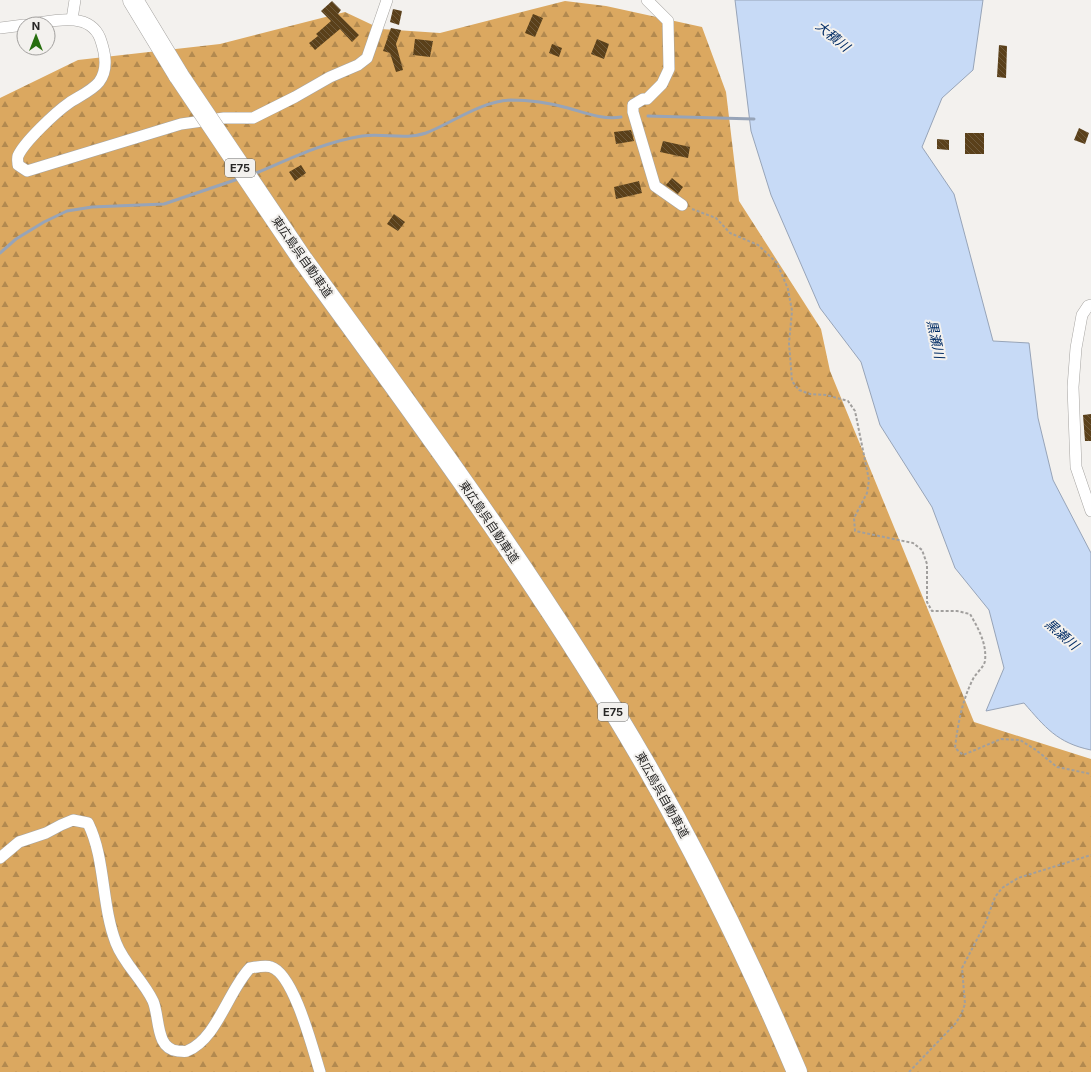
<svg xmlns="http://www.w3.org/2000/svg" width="1091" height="1072" viewBox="0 0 1091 1072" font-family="Inter,'Noto Sans JP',sans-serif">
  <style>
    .forest { fill: url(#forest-firs) }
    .water { fill: #c7daf6; stroke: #97a4b8 }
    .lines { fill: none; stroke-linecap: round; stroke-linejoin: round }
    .stream { stroke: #97a4b8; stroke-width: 3 }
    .building { fill: url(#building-back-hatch) }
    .street-casing { stroke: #a6a4a1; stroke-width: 12 }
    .highway-casing { stroke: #a6a4a1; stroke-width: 21 }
    .path { stroke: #a19f9d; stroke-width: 2; stroke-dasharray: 3 2; stroke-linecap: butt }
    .street { stroke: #fff; stroke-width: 11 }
    .highway { stroke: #fff; stroke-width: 20 }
    .highway-bridge-casing { stroke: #a6a4a1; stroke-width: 21; stroke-linecap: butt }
    .highway-bridge { stroke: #fff; stroke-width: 20 }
    .labels { text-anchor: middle; stroke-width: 4; stroke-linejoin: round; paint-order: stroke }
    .shield { fill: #f3f1ee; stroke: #656462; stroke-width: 1 }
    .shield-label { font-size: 11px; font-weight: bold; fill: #282726 }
    .street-label { font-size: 12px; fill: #282726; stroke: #f3f1ee }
    .water-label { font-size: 13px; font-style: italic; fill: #002b64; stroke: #f3f1ee }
  </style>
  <defs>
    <pattern id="forest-firs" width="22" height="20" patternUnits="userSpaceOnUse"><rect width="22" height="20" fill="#dba860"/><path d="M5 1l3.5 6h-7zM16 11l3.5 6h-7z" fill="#b2894f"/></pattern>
    <pattern id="building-back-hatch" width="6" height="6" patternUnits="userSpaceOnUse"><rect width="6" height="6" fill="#5a401a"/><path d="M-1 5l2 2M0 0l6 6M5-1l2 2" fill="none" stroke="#6e593b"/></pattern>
  </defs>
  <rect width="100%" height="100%" fill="#f3f1ee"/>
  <polygon class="forest" points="565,1 606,6 702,27 726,92 739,201 821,329 830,371 974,722 1091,759 1091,1072 0,1072 0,98 78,60 220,44 345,12 381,29 440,33"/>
  <path class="water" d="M735,0H983L973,70L942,98L922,147L954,194L993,341L1029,343L1038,418L1053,480L1091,553V750C1057,743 1045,727 1024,703L986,711L1004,668L989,610L955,568L932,507L880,425L861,362L820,308L771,195L751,131Z"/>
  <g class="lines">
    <g class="stream">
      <polyline points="648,116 754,119"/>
      <path d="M254,174C290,159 324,142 362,136C383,133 406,140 426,133C454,122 479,102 511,100C529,100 550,103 568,108C586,113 603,120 621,117"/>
      <polyline points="0,253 16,239 44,222 67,211 92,207 164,204 241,178"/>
    </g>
  </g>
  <g class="building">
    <polygon points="332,1 341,10 338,14 359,35 352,42 340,29 315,50 309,43 318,36 316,34 331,21 321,11"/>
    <polygon points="393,9 402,11 399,25 390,22"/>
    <polygon points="533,14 543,18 535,37 525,33"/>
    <polygon points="391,28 401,30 396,44 403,70 396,72 390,53 383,51"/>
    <polygon points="415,39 433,41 430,57 413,55"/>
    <polygon points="597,39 609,44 604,59 591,54"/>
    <polygon points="552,44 562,48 559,57 549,53"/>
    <polygon points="999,45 1007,46 1006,78 997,77"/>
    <polygon points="1079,128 1089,133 1085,144 1074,140"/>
    <polygon points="631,130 634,141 616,144 614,132"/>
    <rect x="965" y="133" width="19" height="21"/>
    <polygon points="937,139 949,140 949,150 937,149"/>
    <polygon points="663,141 690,147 688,158 660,152"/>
    <polygon points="301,165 306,173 295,181 289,172"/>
    <polygon points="672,178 683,187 678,194 666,185"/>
    <polygon points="639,181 642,193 616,199 614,187"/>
    <polygon points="394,214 405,222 398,231 387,224"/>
    <polygon points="1091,414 1091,441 1085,441 1083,415"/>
  </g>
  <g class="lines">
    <g class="street-casing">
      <g id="street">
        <polyline points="647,0 668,21 669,69 662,84 647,99 643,99 633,105 633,112 655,186 682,205"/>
        <polyline points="72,19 75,0"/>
        <path d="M31,24C53,21 89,11 100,38C105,52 109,69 99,82C93,90 78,97 69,103C56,112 24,142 18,156C17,159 18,162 18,165L27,171L181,124L224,118H253L295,97L330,77L358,65L367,58L387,0"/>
        <polyline points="0,28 24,25"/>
        <polyline points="1091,305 1088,306 1082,315 1076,348 1073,387 1076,467 1091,511"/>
        <path d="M0,858L19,842L46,833L61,825L73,820L88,823C106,860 101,904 116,943C124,964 143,980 153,1001C160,1017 155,1049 178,1051C182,1051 185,1052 187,1051C217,1039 228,991 250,968C256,967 266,965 271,967C294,974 313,1050 320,1072"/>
      </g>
    </g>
    <g class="highway-casing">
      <g id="highway">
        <polyline points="133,0 179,76"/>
        <path d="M303,260C423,425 545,590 647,767C703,865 753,968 797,1072"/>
      </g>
    </g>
    <g class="path">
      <path d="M692,209L716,218L730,233L758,245L777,263L788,289L792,311L789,343L792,381L799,390L810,394L826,395L848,401L855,411L869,480L867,493L854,518L855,531L913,543L922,550L927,564V602L932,611H957L970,614C978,628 987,643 985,661C984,667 976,673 973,679C962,701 958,723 955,748L963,755L1001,739L1020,740L1036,750L1057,767L1091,774"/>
      <polyline points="909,1072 955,1024 961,1015 965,1004 962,968 985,924 995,897 1002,888 1018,878 1091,855"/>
    </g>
    <use href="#street" class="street"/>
    <use href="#highway" class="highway"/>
    <g class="highway-bridge-casing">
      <polyline id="highway-bridge" points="179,76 303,260"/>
    </g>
    <use href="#highway-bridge" class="highway-bridge"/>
  </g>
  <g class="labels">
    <g class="shield">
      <rect x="225" y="159" width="30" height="18" rx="3"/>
      <rect x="598" y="703" width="30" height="18" rx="3"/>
    </g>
    <g class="shield-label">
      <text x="240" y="172">E75</text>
      <text x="613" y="716">E75</text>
    </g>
    <g class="street-label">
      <text transform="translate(302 257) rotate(55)" y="4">東広島呉自動車道</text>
      <text transform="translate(489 522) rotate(56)" y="4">東広島呉自動車道</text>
      <text transform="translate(662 795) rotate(61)" y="4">東広島呉自動車道</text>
    </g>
    <g class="water-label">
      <text transform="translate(833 36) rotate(39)" y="5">大積川</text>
      <text transform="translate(936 339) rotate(78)" y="5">黒瀬川</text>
      <text transform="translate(1062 634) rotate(41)" y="5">黒瀬川</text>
    </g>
  </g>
  <g transform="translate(36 36)"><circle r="19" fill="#f3f1ee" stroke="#a2a09e"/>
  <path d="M0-3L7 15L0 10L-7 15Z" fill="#276f0f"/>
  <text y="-6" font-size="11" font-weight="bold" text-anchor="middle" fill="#282726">N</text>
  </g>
</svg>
